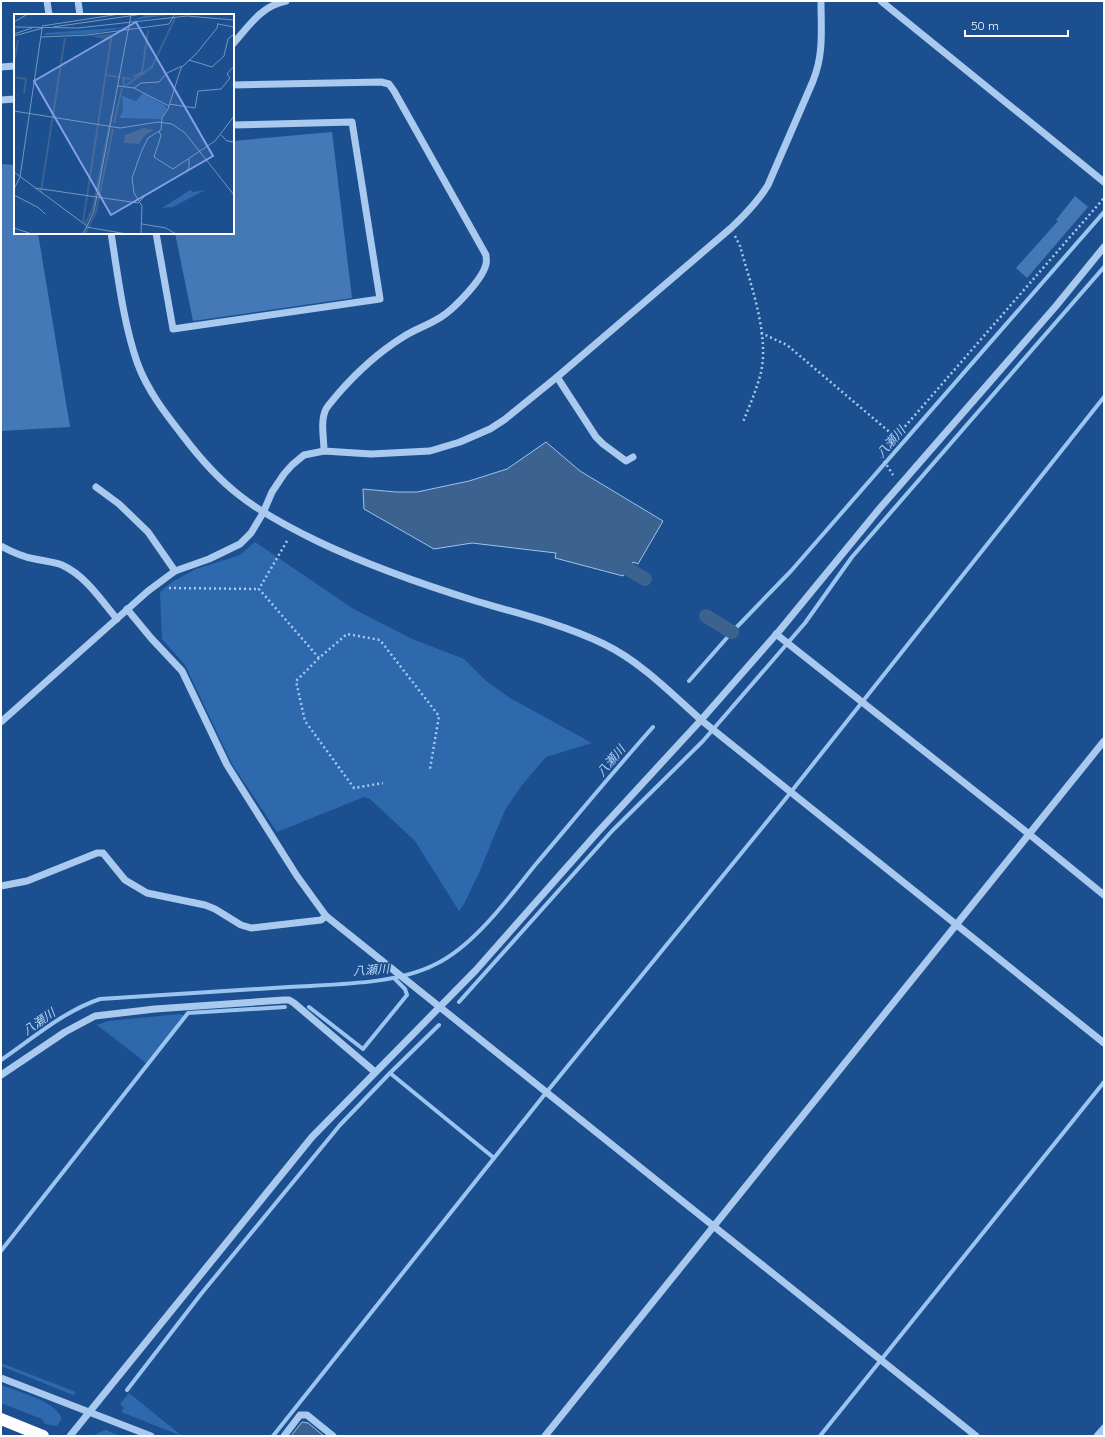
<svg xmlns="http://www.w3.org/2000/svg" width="1105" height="1437" viewBox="0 0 1105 1437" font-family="Quicksand,'Noto Sans JP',sans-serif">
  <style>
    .green { fill: #2e69ad }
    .water { fill: #3c6290; stroke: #9cc4f0 }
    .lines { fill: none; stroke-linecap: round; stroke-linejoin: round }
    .stream { stroke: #9cc4f0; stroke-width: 4 }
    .canal { stroke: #3c6290; stroke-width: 14 }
    .building { fill: #4478b7 }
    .path { stroke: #a9c9ee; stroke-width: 2.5; stroke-dasharray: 2 3; stroke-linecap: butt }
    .minor { stroke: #a9c9ee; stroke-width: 7 }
    .highway { stroke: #fff; stroke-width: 12 }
    .labels { text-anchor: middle; stroke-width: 3.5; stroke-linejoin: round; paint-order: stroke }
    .water-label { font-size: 12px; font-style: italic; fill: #b5d3f5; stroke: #1b4f8f }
    .inset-river { fill: none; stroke: #3c6290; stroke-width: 2 }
    .inset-road { fill: none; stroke: #7695bc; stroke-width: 1 }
    .view { fill: #839eea; fill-opacity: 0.15; stroke: #839eea; stroke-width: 2 }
    .inset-edge { fill: none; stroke: #fff; stroke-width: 2 }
  </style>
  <rect width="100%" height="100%" fill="#1b4f8f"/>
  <g class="green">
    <polygon points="255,542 352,608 410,638 464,659 485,680 510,698 592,743 546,757 522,785 505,810 479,873 464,904 459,911 415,841 370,799 364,797 277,832 232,764 185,665 162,639 160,592 172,582 196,569 240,555"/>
    <polygon points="180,1014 185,1016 146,1063 97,1025 108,1021"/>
    <polygon points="1,1363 76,1392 73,1395 1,1366"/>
    <path d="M1,1385C19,1392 53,1400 62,1418L57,1426L45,1424L42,1419L1,1403Z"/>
    <polygon points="129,1393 182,1436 121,1412 124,1408 120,1404"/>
    <polygon points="106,1430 120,1436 92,1436 100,1432"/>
  </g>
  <g class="water">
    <polygon points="546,442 580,471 663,521 638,564 633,562 623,576 555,558 556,553 472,543 434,549 364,509 363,489 396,492 417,492 469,481 507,469"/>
    <polygon points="302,1422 308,1423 324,1436 291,1436"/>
  </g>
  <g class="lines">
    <g class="stream">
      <polyline points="689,681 732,632 791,571 1104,212"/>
      <polyline points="459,1002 612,831 703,741 805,623 852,557 1104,267"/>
      <polyline points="309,1007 363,1049 407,995 405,989 395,979"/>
      <path d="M1,1060C32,1039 64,1011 100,999C163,995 226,991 289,987C335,984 395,985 436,964C475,945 509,897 536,864C575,818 613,772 653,727"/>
      <polyline points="390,1073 494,1158"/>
      <polyline points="1,1251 188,1013 285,1007"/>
      <polyline points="127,1390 201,1294 340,1125 390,1073 439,1025"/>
      <polyline points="273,1436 541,1099 783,802 1104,397"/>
      <polyline points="820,1436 1104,1082"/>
    </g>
    <g class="canal">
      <polyline points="628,569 645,579"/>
      <polyline points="706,616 732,632"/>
    </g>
  </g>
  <g class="building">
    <polygon points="332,132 352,298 193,321 175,233 233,233 233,141"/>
    <polygon points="1,164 15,165 15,233 38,233 70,427 1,431"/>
    <polygon points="1075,196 1088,207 1027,278 1016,268 1058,221 1056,220"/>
  </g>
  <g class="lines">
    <g class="path">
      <path d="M735,236L740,246C750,283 771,338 760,376C756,391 749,407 743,422"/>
      <polyline points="761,333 787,345 893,435 895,438 881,456 893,475"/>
      <polyline points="895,438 1104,198"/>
      <polyline points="287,541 259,589 319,658 347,634 380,640 439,716 430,769"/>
      <polyline points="169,588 259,589"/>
      <polyline points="319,658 296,681 305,721 354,788 383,783"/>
    </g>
    <g class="minor">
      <polyline points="47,1 49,15"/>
      <polyline points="78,1 80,15"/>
      <polyline points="881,1 1104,182"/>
      <path d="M233,44C249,26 261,6 286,1"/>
      <polyline points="1,67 15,66"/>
      <path d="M233,85L381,82L389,84L394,91L486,255C486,258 487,262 486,264C483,279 454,309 441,317C429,325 415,329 403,337C379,352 356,373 337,395C334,399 329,404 326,409C320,421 324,438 324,451"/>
      <polyline points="1,100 15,99"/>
      <path d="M111,233C118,276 123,321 137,362C147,390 165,413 183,436C199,457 217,478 239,495C263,514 290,528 317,541C369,566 424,585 479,602C521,614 564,625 604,644C641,662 671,693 701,720L1104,1043"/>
      <polyline points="156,233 173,329 380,299 352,122 233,125"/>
      <polyline points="557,377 596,437 603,444 626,461 633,457"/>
      <polyline points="96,487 119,504 148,532 175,571"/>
      <path d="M1,546C12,552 23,557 35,559C44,561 54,562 62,565C86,576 101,600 117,619"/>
      <polyline points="127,609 151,638 182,671 227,765 297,876 326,916 976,1436"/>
      <polyline points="776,634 1029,834 1104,895"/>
      <path d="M1,722L148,591L175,571L209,559L240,544L251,533L263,513L272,492L284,474L292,465L304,455L324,451L371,454L430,451L460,442L490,429L504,420L557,377L731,228C745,215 758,202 768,185L813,81C824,53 821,31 821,1"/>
      <polyline points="1,886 27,881 97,853 103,853 125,880 147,893 205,905 215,909 241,925 251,928 321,920 326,916"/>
      <polyline points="1,1075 65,1032 95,1016 155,1009 284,1000 289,1000 294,1003 375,1072"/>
      <polyline points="1,1378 151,1436"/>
      <polyline points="70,1436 312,1137 476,970 597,833 701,720 780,630 880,508 1056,306 1104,247"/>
      <polyline points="284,1436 300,1415 307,1415 333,1436"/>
      <polyline points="545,1436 1104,741"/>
      <polyline points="1097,1436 1104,1428"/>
    </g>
    <polyline class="highway" points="1,1419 43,1436"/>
  </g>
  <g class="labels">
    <g class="water-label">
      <text transform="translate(891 442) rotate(-49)" y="4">八瀬川</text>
      <text transform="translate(611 761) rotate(-50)" y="4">八瀬川</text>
      <text transform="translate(371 970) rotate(-4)" y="4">八瀬川</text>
      <text transform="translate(39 1022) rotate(-35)" y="4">八瀬川</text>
    </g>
  </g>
  <g transform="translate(14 14)">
    <rect width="220" height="220" fill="#1b4f8f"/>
    <path d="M160,0L120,6H119L132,1ZM114,13L77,20L30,21L31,19ZM129,79L150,91L153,95L147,105L105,104L109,97L108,82L122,87ZM176,176L179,178L191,176L159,193L148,194Z" fill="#2e69ad"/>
    <path d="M96,20L95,26L76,22ZM130,114L140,116L130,122L125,130L110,129L111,121Z" fill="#3c6290"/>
    <path class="inset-river" d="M0,49L4,26M92,61L105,63M0,63L12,65L10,79M119,63L128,58L134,16M110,72L109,64L117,65M111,72L138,53L161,4M100,109L108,74M27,178L51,24M69,208L98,19M71,210L79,194L98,99M71,220L82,198L99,115"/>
    <path class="inset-road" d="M0,8L14,0M204,10L220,13M28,12L106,0M0,13L64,14L173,2L220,6M39,13L129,0M0,20L18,14M0,22L29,14M27,23L74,21L155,10L161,0M175,46L198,53L210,42L214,25L220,20M104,72L120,74L155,92M120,74L127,69L145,68L153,59L168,52M155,90L181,94L184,77L207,75L216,64L213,60L220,52M0,97L106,114L144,108L158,110L171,119L220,181M145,117L147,122L140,143L159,155L201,127L220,102M207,121L213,127L220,128M0,158L73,212M21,174L124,189L131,182L170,159L175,154V145M0,175L6,163L28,15M0,181L25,194L31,200M128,210L152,214L162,220M72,213L113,220M0,214L18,220M69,220L80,197L117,1M127,220L128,192L120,179L118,164L128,136L134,124L147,116L148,104L154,95L167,54L182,40L203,14L204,9"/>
    <path class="view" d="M122,8L199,142L97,201L20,67Z"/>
    <rect width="220" height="220" class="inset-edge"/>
  </g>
  <rect width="1105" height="1437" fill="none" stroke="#ffffff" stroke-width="4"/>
  <path d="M965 30v6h103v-6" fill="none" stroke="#ffffff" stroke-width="2"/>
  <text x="971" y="30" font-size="12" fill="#ffffff" stroke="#1b4f8f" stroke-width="3" paint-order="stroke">50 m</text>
</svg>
